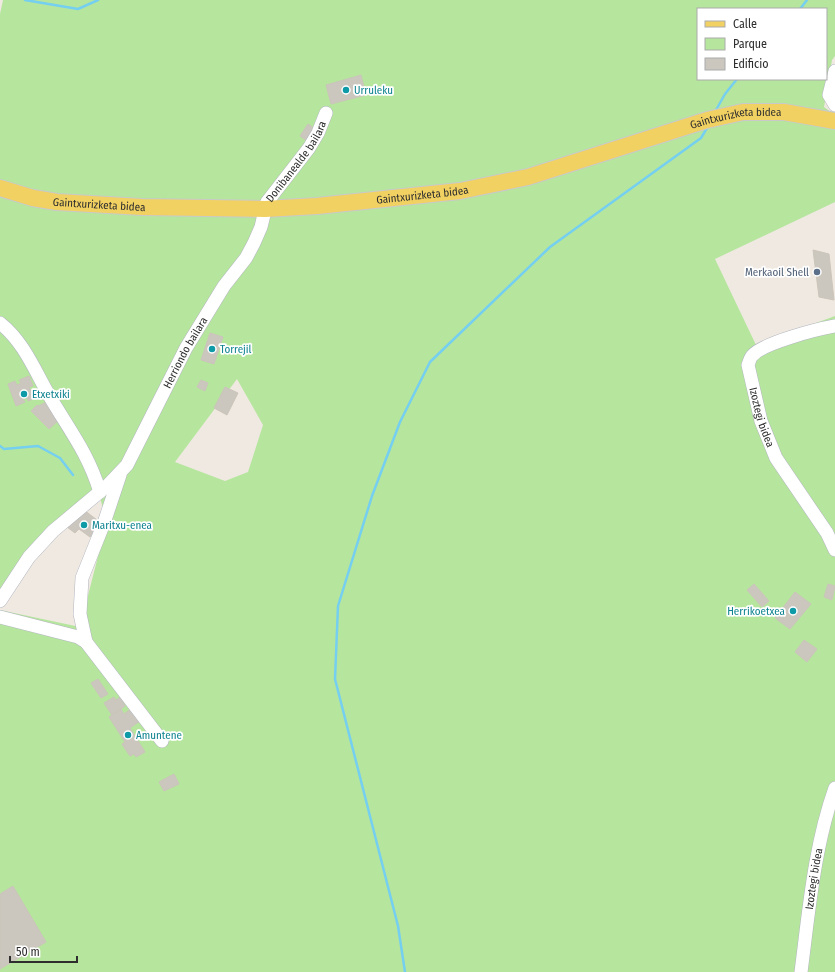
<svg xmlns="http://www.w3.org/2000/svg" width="835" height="972" viewBox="0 0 835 972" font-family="'Fira Sans Condensed',sans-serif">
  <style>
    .green { fill: #b6e59e; fill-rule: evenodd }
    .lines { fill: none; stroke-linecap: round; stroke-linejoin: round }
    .stream { stroke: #75cff0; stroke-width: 2.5 }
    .building { fill: #cbc7bf; stroke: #cbc5ba }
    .minor-casing { stroke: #b4b7c1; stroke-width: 14 }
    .major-casing { stroke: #c9c9c9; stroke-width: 18 }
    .minor { stroke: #fff; stroke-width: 13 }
    .major { stroke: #f2d163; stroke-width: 16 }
    .culture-dot { fill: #0f9aa8; stroke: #fff; stroke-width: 1.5 }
    .service-dot { fill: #5c6f8a; stroke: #fff; stroke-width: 1.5 }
    .labels { text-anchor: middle; stroke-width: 3.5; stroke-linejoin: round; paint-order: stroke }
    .culture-label { font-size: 11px; fill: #0d838f; stroke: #fff; text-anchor: start }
    .street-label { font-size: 11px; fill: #2e2e2e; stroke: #fff }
    .service-label { font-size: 11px; fill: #4e5e75; stroke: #fff; text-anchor: end }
  </style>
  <rect width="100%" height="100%" fill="#efe9e1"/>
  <path class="green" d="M3,0H835V56L832,60L824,107L835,115V202L715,259L756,345L835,316V972H0V610L80,627L107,521L100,498L44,540L0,605V14ZM698,9H826V79H698ZM237,379L263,425L248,472L225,481L175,462Z"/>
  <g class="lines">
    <g class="stream">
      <polyline points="25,0 78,9 98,0"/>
      <polyline points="800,9 807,0"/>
      <polyline points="716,110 725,94 737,79"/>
      <polyline points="0,446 4,449 38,446 60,458 73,475"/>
      <polyline points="405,972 398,926 335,679 338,606 372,496 400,422 430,362 550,247 701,138 707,128"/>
    </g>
  </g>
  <g class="building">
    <polygon points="361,75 366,95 331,104 326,85"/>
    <polygon points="308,124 315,129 307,141 300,136"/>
    <polygon points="813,250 829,254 834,300 819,297"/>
    <polygon points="210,333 223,337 214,364 201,360"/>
    <polygon points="29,376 33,386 29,387 31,391 35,390 38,397 28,401 27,398 23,399 25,402 16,406 8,384 15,381 17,385 21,383 19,380"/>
    <polygon points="201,380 208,383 205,391 197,387"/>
    <polygon points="225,387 238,393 227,415 214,408"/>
    <polygon points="49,401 60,419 49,429 31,411 37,405 38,406"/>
    <polygon points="84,510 101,523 90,537 79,529 75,533 67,527"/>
    <polygon points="754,584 769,601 762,607 747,590"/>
    <polygon points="828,584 835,586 832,600 824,597"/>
    <polygon points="795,592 811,604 790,629 775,618"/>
    <polygon points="804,640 817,649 807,662 795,652"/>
    <polygon points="98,679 108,694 101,698 91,683"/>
    <polygon points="114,697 116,700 120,697 125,706 112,715 104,703"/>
    <polygon points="132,708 140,721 130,728 145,752 136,757 134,754 130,756 122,744 125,742 109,717 121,709 124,714"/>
    <polygon points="174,774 179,784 164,791 159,782"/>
    <polygon points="13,886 46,942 0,969 0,894"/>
  </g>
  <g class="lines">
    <g class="minor-casing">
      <g id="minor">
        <polyline points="835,71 829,95 835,105"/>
        <path d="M0,323C24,342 35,371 50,397C70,431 88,453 100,492"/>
        <path id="s1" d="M835,326C818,329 762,343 752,356C750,358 749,363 748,365L761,421L776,458L827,533L835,550"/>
        <path id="s2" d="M0,601L29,557L53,531L108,485L127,465L186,348L224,286L246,258L254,243L261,227L267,202L309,148L318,133L326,113"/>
        <polyline points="0,617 78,637 86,642 162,741"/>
        <polyline points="86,642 80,614 82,578 104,523 120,475"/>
        <path id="s3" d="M801,972C809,911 814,847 835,788"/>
      </g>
    </g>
    <g class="major-casing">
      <g id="major">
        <path id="s4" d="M0,188L33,198L57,202L142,207L265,209L317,206L460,191L528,177L707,120L743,112H784L835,121"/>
      </g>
    </g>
    <use href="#minor" class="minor"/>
    <use href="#major" class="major"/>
  </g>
  <g class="culture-dot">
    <circle cx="346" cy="90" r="4"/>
    <circle cx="212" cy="349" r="4"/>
    <circle cx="24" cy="394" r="4"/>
    <circle cx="84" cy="525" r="4"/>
    <circle cx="793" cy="611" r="4"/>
    <circle cx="128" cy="735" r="4"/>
  </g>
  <circle class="service-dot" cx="817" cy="272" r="4"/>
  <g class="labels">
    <g class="culture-label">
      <text x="354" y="94">Urruleku</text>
      <text x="220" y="353">Torrejil</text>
      <text x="32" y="398">Etxetxiki</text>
      <text x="92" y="529">Maritxu-enea</text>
      <text x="785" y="615" text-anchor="end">Herrikoetxea</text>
      <text x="136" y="739">Amuntene</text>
    </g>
    <g class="street-label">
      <text dy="4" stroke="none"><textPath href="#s4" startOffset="749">Gaintxurizketa bidea</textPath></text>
      <text dy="4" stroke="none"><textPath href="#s2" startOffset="537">Donibanealde bailara</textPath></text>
      <text dy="4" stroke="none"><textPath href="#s4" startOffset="425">Gaintxurizketa bidea</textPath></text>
      <text dy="4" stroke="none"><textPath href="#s4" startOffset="101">Gaintxurizketa bidea</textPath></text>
      <text dy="4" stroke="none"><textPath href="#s2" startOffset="314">Herriondo bailara</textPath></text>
      <text dy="4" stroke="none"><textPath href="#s1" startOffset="153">Izoztegi bidea</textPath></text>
      <text dy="4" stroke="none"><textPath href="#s3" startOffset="94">Izoztegi bidea</textPath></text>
    </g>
    <g class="service-label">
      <text x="809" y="276">Merkaoil Shell</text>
    </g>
  </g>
  <rect x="697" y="8" width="130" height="72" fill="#ffffff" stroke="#ababab"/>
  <rect x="705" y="21" width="20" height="6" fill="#f2d163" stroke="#ababab"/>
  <text x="733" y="28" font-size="12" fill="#2e2e2e">Calle</text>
  <rect x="705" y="38" width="20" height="12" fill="#b6e59e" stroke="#ababab"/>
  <text x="733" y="48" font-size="12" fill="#2e2e2e">Parque</text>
  <rect x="705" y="58" width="20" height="12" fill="#cbc7bf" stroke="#ababab"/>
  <text x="733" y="68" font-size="12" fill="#2e2e2e">Edificio</text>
  <path d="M10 956v6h67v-6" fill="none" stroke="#2e2e2e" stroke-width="2"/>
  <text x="16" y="956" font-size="12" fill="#2e2e2e" stroke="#ffffff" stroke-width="3" paint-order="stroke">50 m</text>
</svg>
